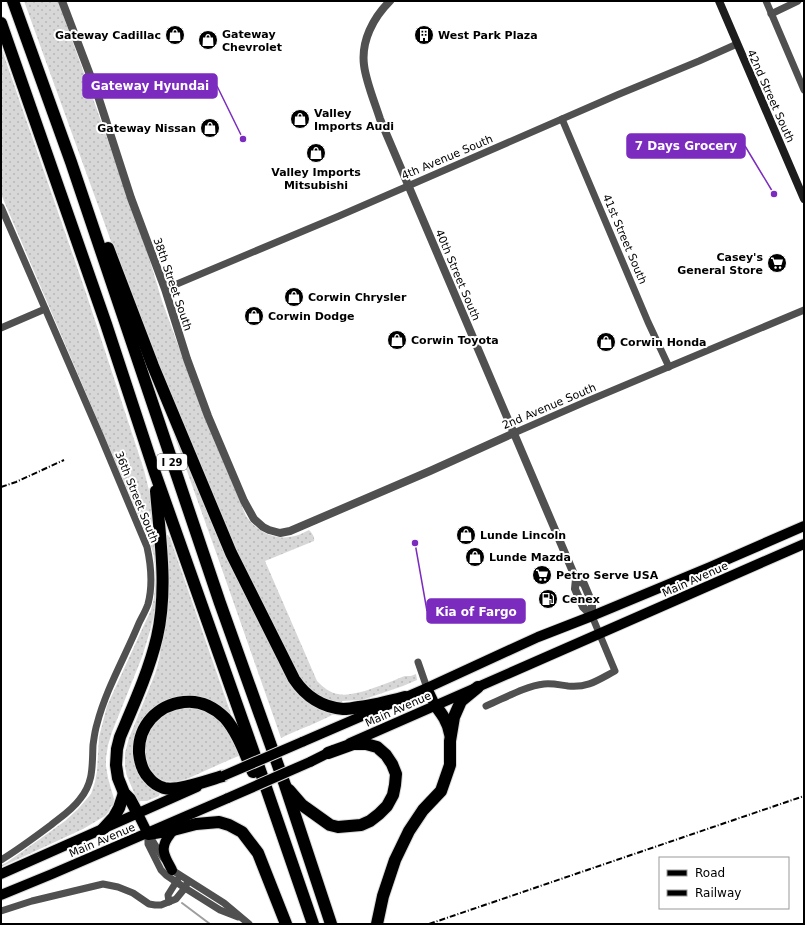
<svg xmlns="http://www.w3.org/2000/svg" width="805" height="925" viewBox="0 0 805 925" font-family="'DejaVu Sans',sans-serif">
  <style>
    .grass { fill: url(#grass-dots) }
    .lines { fill: none; stroke-linecap: round; stroke-linejoin: round }
    .stream { stroke: #9e9e9e; stroke-width: 2 }
    .primary-casing { stroke: #dbdbdb; stroke-width: 12 }
    .motorway-casing { stroke: #dbdbdb; stroke-width: 14 }
    .minor { stroke: #505050; stroke-width: 7 }
    .tertiary { stroke: #505050; stroke-width: 8 }
    .secondary { stroke: #1d1d1d; stroke-width: 8 }
    .primary { stroke: #000; stroke-width: 10 }
    .motorway { stroke: #000; stroke-width: 12 }
    .rail { stroke: #000; stroke-width: 2; stroke-dasharray: 6 2 1 2; stroke-linecap: butt }
    .primary-bridge-casing { stroke: #dbdbdb; stroke-width: 12; stroke-linecap: butt }
    .primary-bridge { stroke: #000; stroke-width: 10 }
    .labels { text-anchor: middle; stroke-width: 4; stroke-linejoin: round; paint-order: stroke }
    .shield { fill: #fff; stroke: #4c4c4c; stroke-width: 1 }
    .shield-label { font-size: 10px; font-weight: bold; fill: #000 }
    .poi-label { font-size: 11px; font-weight: bold; fill: #000; stroke: #fff; text-anchor: start }
    .street-label { font-size: 11px; fill: #000; stroke: #fff }
    .leader { fill: none; stroke: #7b2cbf; stroke-width: 1.5 }
    .callout-dot { fill: #7b2cbf; stroke: #fff; stroke-width: 1.5 }
    .callout { fill: #7b2cbf; stroke: #7b2cbf; stroke-width: 1.5 }
    .callout-label { font-size: 12px; text-anchor: middle; font-weight: bold; fill: #fff }
  </style>
  <defs>
    <pattern id="grass-dots" width="8" height="8" patternUnits="userSpaceOnUse"><rect width="8" height="8" fill="#d7d7d7"/><path d="M2 2h.1M6 6h.1" fill="none" stroke="#b7b7b7" stroke-width="1.8" stroke-linecap="round"/></pattern>
  </defs>
  <rect width="100%" height="100%" fill="#fff"/>
  <g class="grass">
    <path d="M24,1H58L85,76L147,251L162,301L194,389L246,516C257,532 275,541 295,536C300,535 304,532 309,530C312,533 315,537 314,541L265,561L317,681C323,687 330,693 338,694C354,698 389,682 405,676H411L416,674L417,680L403,686L362,700L342,701L341,704L317,697L309,689L300,678L243,565L137,313Z"/>
    <polygon points="1,47 86,293 144,470 155,515 158,593 155,611 150,631 142,657 112,732 108,745 106,758 106,766 108,778 114,799 113,806 111,806 109,811 105,816 83,829 1,867 1,865 6,863 40,839 65,821 78,809 91,794 95,782 97,771 99,737 107,706 144,625 151,610 154,598 156,577 154,556 150,543 1,194"/>
    <path d="M175,428L290,679L336,713C318,723 299,729 281,738L218,558L172,429Z"/>
    <path d="M167,535H168L170,538L231,714L227,715L203,700L146,718L139,775C145,784 151,788 160,792L159,796L147,801H141L138,802L127,776L125,767V753L129,738L155,674L159,660L164,630L166,539Z"/>
    <polygon points="186,706 205,709 224,722 243,754 220,764 189,778 176,782 164,781 162,784 146,768 144,760 145,739 153,723 168,711"/>
  </g>
  <g class="lines">
    <polyline class="stream" points="182,903 210,924"/>
    <g class="primary-casing">
      <g id="primary">
        <polyline points="427,688 435,705"/>
        <polyline points="302,742 427,688 538,637 592,616 710,567 804,526"/>
        <polyline points="350,743 804,544"/>
        <polyline points="310,762 334,750"/>
        <polyline points="138,814 148,834"/>
        <path d="M172,870C169,864 165,858 164,852C162,843 170,833 177,827"/>
        <polyline points="1,874 197,787"/>
        <polyline points="1,895 52,874 228,798"/>
      </g>
    </g>
    <g class="motorway-casing">
      <g id="motorway">
        <polyline points="13,1 71,162 220,603 285,785 331,924"/>
        <polyline points="1,23 106,324 155,473 261,773 313,924"/>
        <path d="M108,248L153,366L231,553L294,679C306,697 321,707 343,709C348,709 354,708 359,707C375,705 390,701 405,697"/>
        <path d="M435,705C442,714 448,722 450,734"/>
        <path d="M223,776C208,780 178,792 164,788C158,786 152,782 149,778C142,771 140,763 139,753C138,726 157,705 184,702C200,700 214,707 225,718C238,733 245,754 253,772"/>
        <polyline points="289,790 302,805 330,825 338,827 361,825 370,821 379,814 387,806 393,795 395,785 396,774 392,764 386,755 377,747 366,744 353,744 328,753"/>
        <path d="M138,814L130,799L124,793L118,778L116,765L117,749L120,737C134,704 149,671 157,637C168,589 160,539 156,491"/>
        <polyline points="103,829 114,817 119,808 124,793"/>
        <polyline points="148,834 173,830 196,824 219,822 229,825 242,832 258,853 286,924"/>
        <polyline points="377,924 383,896 395,860 409,831 423,810 441,791 450,765 450,741 454,717 461,701 478,687"/>
      </g>
    </g>
    <g class="minor">
      <polyline points="766,1 804,90"/>
      <polyline points="771,14 798,1"/>
      <polyline points="562,119 648,322 669,367"/>
      <path d="M1,207L100,435L147,547C151,565 153,585 148,604C146,610 142,617 139,623C125,657 106,689 97,724C95,730 94,738 93,745C92,765 94,782 80,799C72,810 61,817 51,825C35,837 19,849 1,860"/>
      <polyline points="165,289 339,216 617,95 699,61 737,44"/>
      <polyline points="1,328 45,309"/>
      <polyline points="514,433 585,402 804,310"/>
      <polyline points="418,662 427,688"/>
      <path d="M486,706C503,699 525,686 544,684C552,683 560,685 568,686C588,688 598,680 615,671L592,616"/>
      <path d="M148,834C154,842 158,851 164,859"/>
      <polyline points="148,834 148,844 161,870 166,875 185,888 220,910 238,917"/>
      <polyline points="170,867 172,870 224,903 249,924"/>
      <polyline points="169,902 168,895 178,879"/>
      <polyline points="1,911 32,901 103,884 118,887 133,893 149,904 155,905 161,905 176,899 185,888 188,881"/>
    </g>
    <g class="tertiary">
      <polyline points="62,1 98,96 131,198 165,289 187,359 208,416 244,501 254,519 263,527 269,530 280,533 290,531 430,471 514,433"/>
      <path d="M390,1C373,18 361,41 364,65C366,82 375,103 380,119L576,579L575,589L583,607L592,616"/>
      <polyline points="576,579 584,584 592,603 592,616"/>
    </g>
    <polyline class="secondary" points="719,1 804,199"/>
    <use href="#primary" class="primary"/>
    <use href="#motorway" class="motorway"/>
    <g class="rail">
      <polyline points="1,467 1,466"/>
      <polyline points="1,487 16,482 64,460"/>
      <polyline points="429,924 804,796"/>
    </g>
    <g class="primary-bridge-casing">
      <g id="primary-bridge">
        <polyline points="223,776 302,742"/>
        <polyline points="228,798 310,762"/>
      </g>
    </g>
    <use href="#primary-bridge" class="primary-bridge"/>
  </g>
  <defs>
    <g id="shop-disc" transform="scale(1)"><circle r="9.5" fill="#000" stroke="#fff"/><path d="M-5-2.5h2.3a2.7 3.5 0 0 1 5.4 0H5L5.5 6h-11ZM-1.5-2.5h3a1.5 2.3 0 0 0-3 0Z" fill="#fff"/></g>
    <g id="building-disc" transform="scale(1)"><circle r="9.5" fill="#000" stroke="#fff"/><path d="M-4-6H4V6H1V3H-1V6H-4ZM-2.5-4.3h1.7v1.8h-1.7ZM.8-4.3h1.7v1.8H.8ZM-2.5-1h1.7V.8h-1.7ZM.8-1h1.7V.8H.8Z" fill="#fff"/></g>
    <g id="supermarket-disc" transform="scale(1)"><circle r="9.5" fill="#000" stroke="#fff"/><path d="M-6-5.5h2.5l.6 2H6L4.5 2H-2.5L-4.4-4H-6ZM-1.5 3.2a1.3 1.3 0 1 0 .1 0ZM3 3.2a1.3 1.3 0 1 0 .1 0Z" fill="#fff"/></g>
    <g id="fuel-disc" transform="scale(1)"><circle r="9.5" fill="#000" stroke="#fff"/><path d="M-5.5-6h7V0h2V4h1.3V-2.5L3-4.5l.8-.8L6-3V5H2.5V1h-1V6h-7ZM-4.2-4.7v3.2H.2V-4.7Z" fill="#fff"/></g>
  </defs>
  <g fill-rule="evenodd">
    <use href="#shop-disc" x="175" y="35"/>
    <use href="#building-disc" x="424" y="35"/>
    <use href="#shop-disc" x="208" y="40"/>
    <use href="#shop-disc" x="300" y="119"/>
    <use href="#shop-disc" x="210" y="128"/>
    <use href="#shop-disc" x="316" y="153"/>
    <use href="#supermarket-disc" x="777" y="263"/>
    <use href="#shop-disc" x="294" y="297"/>
    <use href="#shop-disc" x="254" y="316"/>
    <use href="#shop-disc" x="397" y="340"/>
    <use href="#shop-disc" x="606" y="342"/>
    <use href="#shop-disc" x="466" y="535"/>
    <use href="#shop-disc" x="475" y="557"/>
    <use href="#supermarket-disc" x="542" y="575"/>
    <use href="#fuel-disc" x="548" y="599"/>
  </g>
  <g class="labels">
    <rect class="shield" x="157" y="454" width="30" height="16" rx="3"/>
    <g class="shield-label">
      <text x="172" y="466">I 29</text>
    </g>
    <g class="poi-label">
      <text x="222" y="38">Gateway<tspan x="222" dy="13">Chevrolet</tspan></text>
      <text x="161" y="39" text-anchor="end">Gateway Cadillac</text>
      <text x="438" y="39">West Park Plaza</text>
      <text x="314" y="117">Valley<tspan x="314" dy="13">Imports Audi</tspan></text>
      <text x="196" y="132" text-anchor="end">Gateway Nissan</text>
      <text x="316" y="176" text-anchor="middle">Valley Imports<tspan x="316" dy="13">Mitsubishi</tspan></text>
      <text x="763" y="261" text-anchor="end">Casey's<tspan x="763" dy="13">General Store</tspan></text>
      <text x="308" y="301">Corwin Chrysler</text>
      <text x="268" y="320">Corwin Dodge</text>
      <text x="411" y="344">Corwin Toyota</text>
      <text x="620" y="346">Corwin Honda</text>
      <text x="480" y="539">Lunde Lincoln</text>
      <text x="489" y="561">Lunde Mazda</text>
      <text x="556" y="579">Petro Serve USA</text>
      <text x="562" y="603">Cenex</text>
    </g>
    <g class="street-label">
      <text transform="translate(771 96) rotate(66)" y="4">42nd Street South</text>
      <text transform="translate(447 157) rotate(-23)" y="4">4th Avenue South</text>
      <text transform="translate(625 239) rotate(67)" y="4">41st Street South</text>
      <text transform="translate(458 275) rotate(67)" y="4">40th Street South</text>
      <text transform="translate(173 284) rotate(71)" y="4">38th Street South</text>
      <text transform="translate(549 406) rotate(-23)" y="4">2nd Avenue South</text>
      <text transform="translate(137 497) rotate(68)" y="4">36th Street South</text>
      <text transform="translate(695 579) rotate(-24)" y="4">Main Avenue</text>
      <text transform="translate(398 709) rotate(-24)" y="4">Main Avenue</text>
      <text transform="translate(102 840) rotate(-23)" y="4">Main Avenue</text>
    </g>
  </g>
  <path class="leader" d="M243 139L217 86M774 194L745 146M415 543L427 611"/>
  <g class="callout-dot">
    <circle cx="243" cy="139" r="4"/>
    <circle cx="774" cy="194" r="4"/>
    <circle cx="415" cy="543" r="4"/>
  </g>
  <g class="callout">
    <rect x="83" y="74" width="134" height="24" rx="4"/>
    <rect x="627" y="134" width="118" height="24" rx="4"/>
    <rect x="427" y="599" width="98" height="24" rx="4"/>
  </g>
  <g class="callout-label">
    <text x="150" y="90">Gateway Hyundai</text>
    <text x="686" y="150">7 Days Grocery</text>
    <text x="476" y="616">Kia of Fargo</text>
  </g>
  <rect width="805" height="925" fill="none" stroke="#000000" stroke-width="4"/>
  <rect x="659" y="857" width="130" height="52" fill="#ffffff" stroke="#999999"/>
  <rect x="667" y="870" width="20" height="6" fill="#000000" stroke="#999999"/>
  <text x="695" y="877" font-size="12" fill="#000000">Road</text>
  <rect x="667" y="890" width="20" height="6" fill="#000000" stroke="#999999"/>
  <text x="695" y="897" font-size="12" fill="#000000">Railway</text>
</svg>
